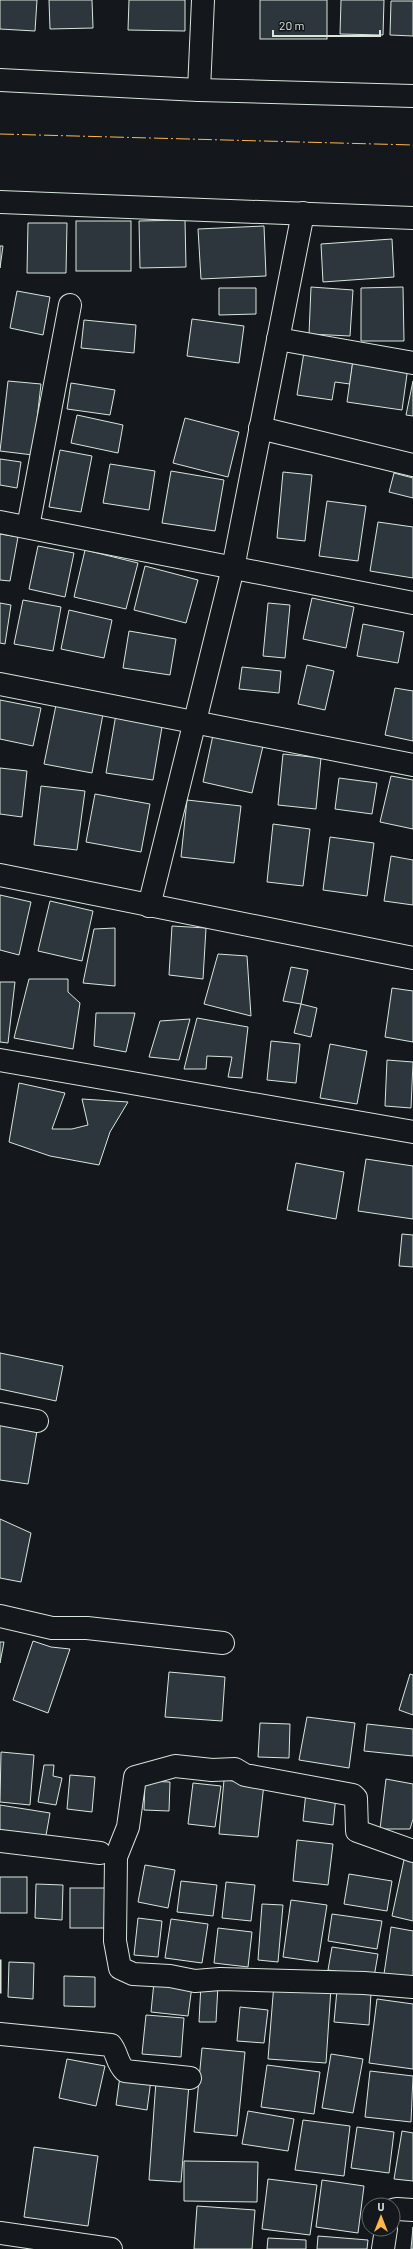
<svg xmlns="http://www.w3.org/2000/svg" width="413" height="2249" viewBox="0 0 413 2249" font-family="Barlow,sans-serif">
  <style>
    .building { fill: #2c363c; stroke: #d8e6dc }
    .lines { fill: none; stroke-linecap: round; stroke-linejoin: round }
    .minor-casing { stroke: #d8e6dc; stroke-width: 24 }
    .minor { stroke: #14181c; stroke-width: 22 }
    .power { stroke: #ffb74d; stroke-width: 1; stroke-dasharray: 14 3 2 3; stroke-linecap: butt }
  </style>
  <rect width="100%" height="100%" fill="#14181c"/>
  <g class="building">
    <polygon points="0,0 37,0 35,31 0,29"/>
    <polygon points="49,0 92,0 93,28 50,29"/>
    <polygon points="129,0 185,0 185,31 128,30"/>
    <rect x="260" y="0" width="67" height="39"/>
    <polygon points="341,0 384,0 383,35 340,34"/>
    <polygon points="391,1 413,1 413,36 390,35"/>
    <polygon points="185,220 186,267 140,268 139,221"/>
    <rect x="76" y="221" width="55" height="50"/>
    <polygon points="28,223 67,223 66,273 27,273"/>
    <polygon points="264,226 266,276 201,279 198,229"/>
    <polygon points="392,239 394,277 323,282 321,244"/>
    <polygon points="0,246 3,246 0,268"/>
    <polygon points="311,287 353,290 350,336 309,334"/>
    <polygon points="403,287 404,341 361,341 361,288"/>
    <polygon points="219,288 256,288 256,314 219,315"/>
    <polygon points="17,291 50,297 43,335 10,328"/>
    <polygon points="192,319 244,326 239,363 187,356"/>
    <polygon points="84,320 136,325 134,353 81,348"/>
    <polygon points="304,352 353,360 350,384 335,382 332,400 297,395"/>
    <polygon points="353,360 408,367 402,410 347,402"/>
    <polygon points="8,381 41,384 33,455 0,451"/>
    <polygon points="413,381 413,416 406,415"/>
    <polygon points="71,383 115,390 110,415 67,409"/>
    <polygon points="77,415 123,425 118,453 71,443"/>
    <polygon points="185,418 239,432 228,477 173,463"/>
    <polygon points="60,450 92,456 81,512 49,507"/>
    <polygon points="0,459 21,462 17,488 0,485"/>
    <polygon points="110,464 155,471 149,510 103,503"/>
    <polygon points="171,471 224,480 215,531 162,523"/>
    <polygon points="283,472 312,475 305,541 277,538"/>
    <polygon points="394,473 413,478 413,498 389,492"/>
    <polygon points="327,501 366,506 358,561 319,556"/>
    <polygon points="378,522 413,527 413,578 370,571"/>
    <polygon points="0,534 18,537 10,581 0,580"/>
    <polygon points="38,546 74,553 65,597 29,589"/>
    <polygon points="85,550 138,563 126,609 74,597"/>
    <polygon points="145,566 198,580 186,623 134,610"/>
    <polygon points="312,598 354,607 346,648 303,639"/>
    <polygon points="23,600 61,607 53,651 14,644"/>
    <polygon points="0,603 11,605 5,644 0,643"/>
    <polygon points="268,603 290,605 285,658 263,656"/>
    <polygon points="69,610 112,620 104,658 61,649"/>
    <polygon points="363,624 404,632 398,663 357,656"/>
    <polygon points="129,631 176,639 170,675 123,668"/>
    <polygon points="307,665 334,671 325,710 298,704"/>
    <polygon points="242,667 281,671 279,693 239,689"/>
    <polygon points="395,688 413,691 413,741 385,735"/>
    <polygon points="0,700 41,708 33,746 0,739"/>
    <polygon points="56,705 103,714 92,773 44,764"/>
    <polygon points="116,714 163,721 153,780 106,773"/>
    <polygon points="213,735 263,746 252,793 203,782"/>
    <polygon points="283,754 321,758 316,809 278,805"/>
    <polygon points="0,768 27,771 22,817 0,814"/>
    <polygon points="391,776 413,780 413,829 380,822"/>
    <polygon points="339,778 377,783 372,814 335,809"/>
    <polygon points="41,786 85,791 77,850 34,845"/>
    <polygon points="95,794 150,804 141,852 86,842"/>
    <polygon points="187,800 241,806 234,863 181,857"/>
    <polygon points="273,824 310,829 303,886 267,882"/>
    <polygon points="330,837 374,843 367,896 323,890"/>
    <polygon points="391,856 413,860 413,905 384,901"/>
    <polygon points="0,895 31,902 19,955 0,950"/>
    <polygon points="50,901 93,911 82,961 38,951"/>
    <polygon points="172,926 206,928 203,979 169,975"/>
    <polygon points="115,928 115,986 83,983 94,929"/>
    <polygon points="218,954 247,956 251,1016 204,1004"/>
    <polygon points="291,967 308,970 301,1004 283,1001"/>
    <polygon points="29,979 68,979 68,992 80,1003 73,1049 14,1038"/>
    <polygon points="0,982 15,982 8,1043 0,1042"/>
    <polygon points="392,988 413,991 413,1042 385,1037"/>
    <polygon points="301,1004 317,1008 311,1037 294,1033"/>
    <polygon points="96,1013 135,1013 126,1052 94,1046"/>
    <polygon points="197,1018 248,1027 242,1078 228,1077 232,1057 207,1056 206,1069 184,1069"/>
    <polygon points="190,1019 179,1060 149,1057 160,1021"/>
    <polygon points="271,1041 300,1044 296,1083 267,1080"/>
    <polygon points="330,1044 367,1051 357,1104 320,1098"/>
    <polygon points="387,1060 413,1062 411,1108 385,1106"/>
    <polygon points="19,1083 65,1093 52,1129 72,1129 88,1125 82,1099 128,1102 110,1132 99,1165 50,1156 9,1142"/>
    <polygon points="366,1159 413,1166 413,1219 358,1211"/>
    <polygon points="296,1163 344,1172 336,1219 287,1210"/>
    <polygon points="402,1234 413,1235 413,1267 399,1266"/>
    <polygon points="0,1353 63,1366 56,1401 0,1389"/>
    <polygon points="0,1425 37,1431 28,1484 0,1480"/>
    <polygon points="0,1519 31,1533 21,1582 0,1578"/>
    <polygon points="33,1641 51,1647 70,1649 48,1713 13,1700"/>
    <polygon points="0,1642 4,1642 0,1663"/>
    <polygon points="169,1672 225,1677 222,1721 165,1717"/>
    <polygon points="410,1674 413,1675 413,1715 399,1710"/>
    <polygon points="307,1717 355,1723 349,1768 299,1760"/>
    <polygon points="260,1723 290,1724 289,1758 258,1757"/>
    <polygon points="367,1724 413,1729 413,1756 364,1751"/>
    <polygon points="1,1752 34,1755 30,1805 0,1802"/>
    <polygon points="44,1765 54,1765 53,1776 62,1778 56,1805 38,1802"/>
    <polygon points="70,1775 95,1777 92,1812 67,1809"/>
    <polygon points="386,1779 413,1784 413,1819 410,1829 380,1829"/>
    <polygon points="224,1780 264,1784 258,1837 219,1834"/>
    <polygon points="145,1781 170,1782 169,1811 144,1810"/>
    <polygon points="193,1783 221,1786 215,1827 188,1824"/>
    <polygon points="306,1792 336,1796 333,1825 303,1821"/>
    <polygon points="0,1805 50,1813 45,1841 0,1834"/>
    <polygon points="297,1840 333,1844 328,1885 293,1881"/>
    <polygon points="405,1855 413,1857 413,1921 392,1916"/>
    <polygon points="145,1865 175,1870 168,1908 138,1902"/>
    <polygon points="349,1874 392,1881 387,1911 344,1904"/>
    <rect x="0" y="1877" width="27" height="36"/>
    <polygon points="181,1881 217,1885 213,1916 177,1912"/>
    <polygon points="226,1882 255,1885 251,1921 222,1918"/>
    <polygon points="36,1884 63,1885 62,1920 35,1918"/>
    <rect x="70" y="1888" width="35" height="40"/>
    <polygon points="291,1900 327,1905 318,1962 283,1957"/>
    <polygon points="262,1904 283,1905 278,1962 258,1960"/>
    <polygon points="332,1914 382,1921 377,1949 328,1941"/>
    <polygon points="138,1918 162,1921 158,1957 134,1955"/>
    <polygon points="171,1919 208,1924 202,1963 165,1958"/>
    <polygon points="391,1927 413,1931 413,1978 384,1974"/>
    <polygon points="218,1928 252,1932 248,1967 214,1963"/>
    <polygon points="332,1947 378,1954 374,1977 328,1970"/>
    <rect x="0" y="1960" width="1" height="33"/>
    <polygon points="9,1962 34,1963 33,1999 8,1997"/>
    <polygon points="64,1976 95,1977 95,2007 64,2006"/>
    <polygon points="154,1982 192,1986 188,2016 151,2012"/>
    <polygon points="274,1983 331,1988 326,2063 268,2059"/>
    <polygon points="201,1984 218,1985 216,2022 199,2022"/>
    <polygon points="337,1990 371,1993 369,2025 334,2022"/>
    <polygon points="377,1999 413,2004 413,2069 369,2063"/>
    <polygon points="240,2007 268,2010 264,2043 237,2041"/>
    <polygon points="146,2015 184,2018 181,2057 142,2054"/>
    <polygon points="202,2048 245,2052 237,2136 194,2132"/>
    <polygon points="331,2054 363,2059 353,2113 322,2108"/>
    <polygon points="67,2059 105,2066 96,2106 59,2098"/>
    <polygon points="267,2065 320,2072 314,2114 261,2107"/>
    <polygon points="370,2071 413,2076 411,2122 365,2117"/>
    <polygon points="120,2076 151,2080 147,2110 116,2105"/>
    <polygon points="156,2081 189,2084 181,2182 149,2180"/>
    <polygon points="248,2111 294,2119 288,2151 242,2144"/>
    <polygon points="303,2120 350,2126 344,2176 295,2170"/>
    <polygon points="357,2127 394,2132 389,2173 351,2168"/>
    <polygon points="402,2131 413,2133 413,2181 394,2179"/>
    <polygon points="34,2147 98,2156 88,2226 24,2217"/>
    <polygon points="184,2161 258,2162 257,2202 184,2201"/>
    <polygon points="268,2179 317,2185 310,2235 262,2229"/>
    <polygon points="322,2180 364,2186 358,2233 316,2227"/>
    <polygon points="197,2206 255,2210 252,2249 194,2249"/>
    <polygon points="413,2227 413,2249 411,2249"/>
    <polygon points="318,2236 368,2240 367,2249 317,2249"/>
    <polygon points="268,2238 306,2240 306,2249 267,2249"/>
  </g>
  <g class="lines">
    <g class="minor-casing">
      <g id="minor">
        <polyline points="0,80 199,90 413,96"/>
        <polyline points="199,90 203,0"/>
        <polyline points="0,202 413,218"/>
        <polyline points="278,339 413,363"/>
        <polyline points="260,428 413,465"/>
        <polyline points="0,522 413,603"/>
        <polyline points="28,527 70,305"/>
        <polyline points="0,684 413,765"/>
        <polyline points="0,875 413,958"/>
        <polyline points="149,906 233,568 303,213"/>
        <polyline points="0,1060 413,1132"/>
        <polyline points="0,1414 37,1421"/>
        <polyline points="0,1616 52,1628 87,1628 223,1643"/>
        <polyline points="0,1841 100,1853"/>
        <polyline points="413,1851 357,1831 356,1798 353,1795 245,1775 235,1769 212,1770 175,1766 135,1777 128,1827 116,1857 115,1941 120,1968 133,1974 170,1976 195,1981 220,1979 364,1983 413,1987"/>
        <path d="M0,2034L111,2045C118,2054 116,2062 125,2071L190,2078"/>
        <polyline points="393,2210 397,2209 413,2210"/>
        <polyline points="0,2233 111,2249"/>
        <polyline points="383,2249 386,2229"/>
      </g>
    </g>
    <use href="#minor" class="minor"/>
    <polyline class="power" points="0,134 413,145"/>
  </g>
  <g transform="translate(381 2217)"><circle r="19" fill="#14181c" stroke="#626a69"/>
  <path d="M0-3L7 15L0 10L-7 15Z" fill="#ffb74d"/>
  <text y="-6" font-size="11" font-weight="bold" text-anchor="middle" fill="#d8e6dc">U</text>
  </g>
  <path d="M273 30v6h107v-6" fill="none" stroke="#d8e6dc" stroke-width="2"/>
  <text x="279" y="30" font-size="12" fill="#d8e6dc" stroke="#14181c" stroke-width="3" paint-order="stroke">20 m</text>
</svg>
